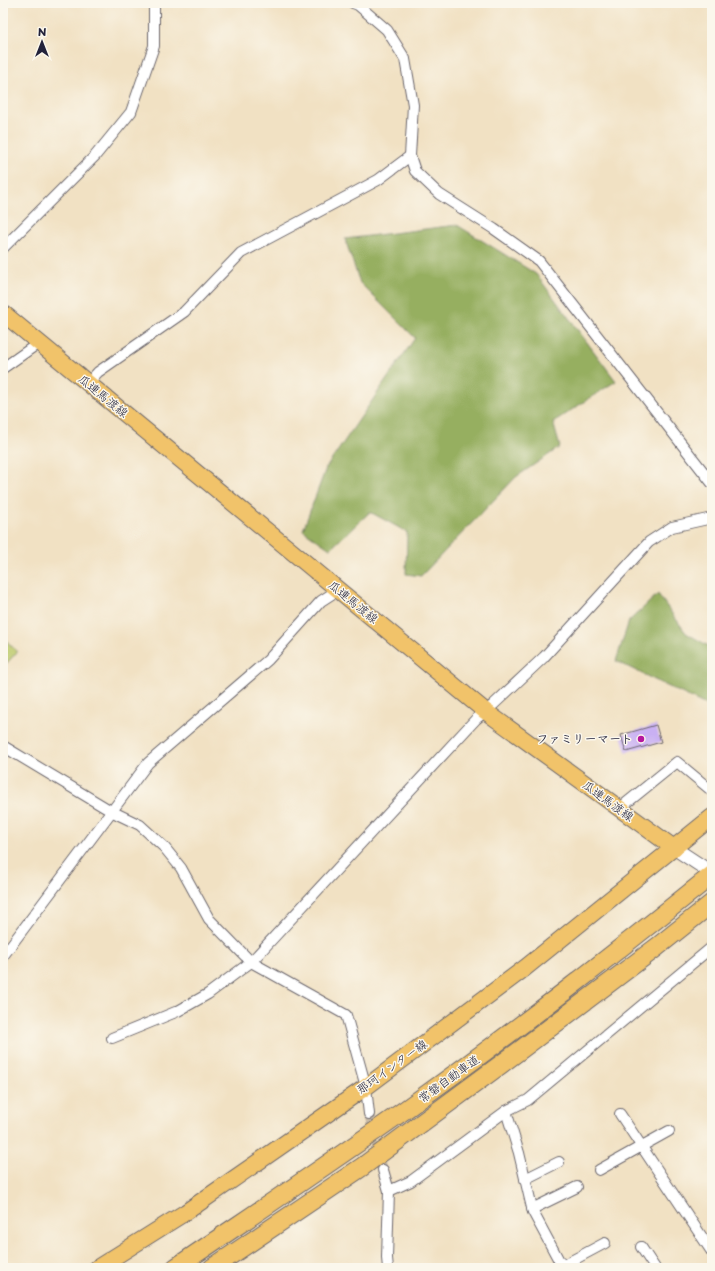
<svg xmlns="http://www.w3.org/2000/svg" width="715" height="1271" viewBox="0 0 715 1271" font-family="'Playpen Sans','Klee One',sans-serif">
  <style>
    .green { fill: #becb6d; stroke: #707654 }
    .forest { fill: #96af60; stroke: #5c684e }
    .building { fill: #c9b0f3 }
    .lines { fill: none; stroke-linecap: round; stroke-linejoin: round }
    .minor-tunnel { stroke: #c8bba8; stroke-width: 10; stroke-dasharray: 10 5; stroke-linecap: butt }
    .minor-casing { stroke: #6a656b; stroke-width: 12 }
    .tertiary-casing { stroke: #6a656b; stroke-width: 15 }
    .primary-casing { stroke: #6a656b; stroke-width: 18 }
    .motorway-casing { stroke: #6a656b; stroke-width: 20 }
    .minor { stroke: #fff; stroke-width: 10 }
    .tertiary { stroke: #fff; stroke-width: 13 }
    .primary { stroke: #f1c36a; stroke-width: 16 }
    .motorway { stroke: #f1c36a; stroke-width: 18 }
    .poi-dot { fill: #b5179e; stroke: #fbf7ec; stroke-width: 1.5 }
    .labels { text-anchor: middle; stroke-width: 3; stroke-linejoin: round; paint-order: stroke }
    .street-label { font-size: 12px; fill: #22223b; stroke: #fbf7ec }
    .poi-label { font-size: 12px; font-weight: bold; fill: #22223b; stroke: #fbf7ec; text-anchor: end }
  </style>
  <rect width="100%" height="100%" fill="#fbf7ec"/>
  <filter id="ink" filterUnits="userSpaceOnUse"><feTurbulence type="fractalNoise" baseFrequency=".025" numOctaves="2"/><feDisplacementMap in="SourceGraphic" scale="8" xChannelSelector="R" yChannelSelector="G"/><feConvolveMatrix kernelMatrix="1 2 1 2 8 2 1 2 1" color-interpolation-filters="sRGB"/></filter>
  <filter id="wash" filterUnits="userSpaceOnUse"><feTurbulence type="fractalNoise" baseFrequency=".012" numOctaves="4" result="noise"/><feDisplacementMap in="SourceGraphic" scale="16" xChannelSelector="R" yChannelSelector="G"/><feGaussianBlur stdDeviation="0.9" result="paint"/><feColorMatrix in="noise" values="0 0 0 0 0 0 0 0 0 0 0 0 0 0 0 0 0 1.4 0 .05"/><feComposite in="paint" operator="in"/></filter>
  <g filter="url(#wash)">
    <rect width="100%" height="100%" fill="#f1e1c3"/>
    <polygon class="green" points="3,637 17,652 3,667"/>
    <g class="forest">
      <polygon points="457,225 536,274 616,381 553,422 560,447 516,477 421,576 406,574 407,532 370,512 330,549 303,530 326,468 415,338 360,283 345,239"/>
      <polygon points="658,594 686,633 712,648 712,708 616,661 629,621"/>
    </g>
    <g id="blocks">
      <polygon class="building" points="656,725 661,742 626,752 621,735"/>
    </g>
  </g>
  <g filter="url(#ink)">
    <use href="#blocks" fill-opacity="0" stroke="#6a656b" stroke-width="1"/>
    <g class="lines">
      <polyline class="minor-tunnel" points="369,1114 383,1170"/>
      <g class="minor-casing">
        <g id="minor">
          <polyline points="353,3 358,5 387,30 405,59 413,105 410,156 415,171 439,194 494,229 539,261 712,483"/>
          <polyline points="3,248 95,156 131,112 154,46 154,3"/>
          <polyline points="3,368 33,347 40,344"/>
          <polyline points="88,383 98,372 184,312 241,253 378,180 410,156"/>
          <polyline points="3,746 111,811 140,825 164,847 181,868 209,919 251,962 346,1015 366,1087 369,1114"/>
          <polyline points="619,809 677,762 712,791"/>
          <polyline points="3,956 148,763 268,660 321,601 338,590"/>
          <polyline points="112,1038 178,1011 208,994 251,962 476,719 493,705 544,657 649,542 672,527 712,518"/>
          <polyline points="506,1111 519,1153 533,1212 563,1268"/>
          <polyline points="620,1114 712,1252"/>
          <polyline points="383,1170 389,1191 387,1258 388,1268"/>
          <polyline points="599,1170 669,1131"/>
          <polyline points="525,1179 559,1162"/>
          <polyline points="389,1191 411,1181 506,1111 528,1100 712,947"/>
          <polyline points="532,1209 577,1187"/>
          <polyline points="641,1247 655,1268"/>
          <polyline points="562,1266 605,1243"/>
        </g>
      </g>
      <g class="tertiary-casing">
        <polyline id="tertiary" points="674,848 712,873"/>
      </g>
      <g class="primary-casing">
        <g id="primary">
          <polyline points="3,313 485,711 674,848"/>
          <polyline points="97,1268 186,1212 366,1087 525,968 712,817"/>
        </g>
      </g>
      <g class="motorway-casing">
        <g id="motorway">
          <path d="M175,1268C257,1212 340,1157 420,1099C520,1028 616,952 712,875"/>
          <polyline points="212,1268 362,1167 519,1051 657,947 712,903"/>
        </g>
      </g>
      <use href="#minor" class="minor"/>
      <use href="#tertiary" class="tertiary"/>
      <use href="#primary" class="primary"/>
      <use href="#motorway" class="motorway"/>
    </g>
  </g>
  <circle class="poi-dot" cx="641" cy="739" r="4"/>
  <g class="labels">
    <g class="street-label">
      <text transform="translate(103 396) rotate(39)" y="4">瓜連馬渡線</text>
      <text transform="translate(353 602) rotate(39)" y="4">瓜連馬渡線</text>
      <text transform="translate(608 801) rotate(36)" y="4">瓜連馬渡線</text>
      <text transform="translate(392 1067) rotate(-36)" y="4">那珂インター線</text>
      <text transform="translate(449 1079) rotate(-36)" y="4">常磐自動車道</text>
    </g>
    <g class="poi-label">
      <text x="633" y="743">ファミリーマート</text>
    </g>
  </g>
  <rect width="715" height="1271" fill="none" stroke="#fbf7ec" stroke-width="16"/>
  <g transform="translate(42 42)" stroke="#fbf7ec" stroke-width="3" paint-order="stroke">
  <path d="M0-3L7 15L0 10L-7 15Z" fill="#22223b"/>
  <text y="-6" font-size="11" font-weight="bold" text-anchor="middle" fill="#22223b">N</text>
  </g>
</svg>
